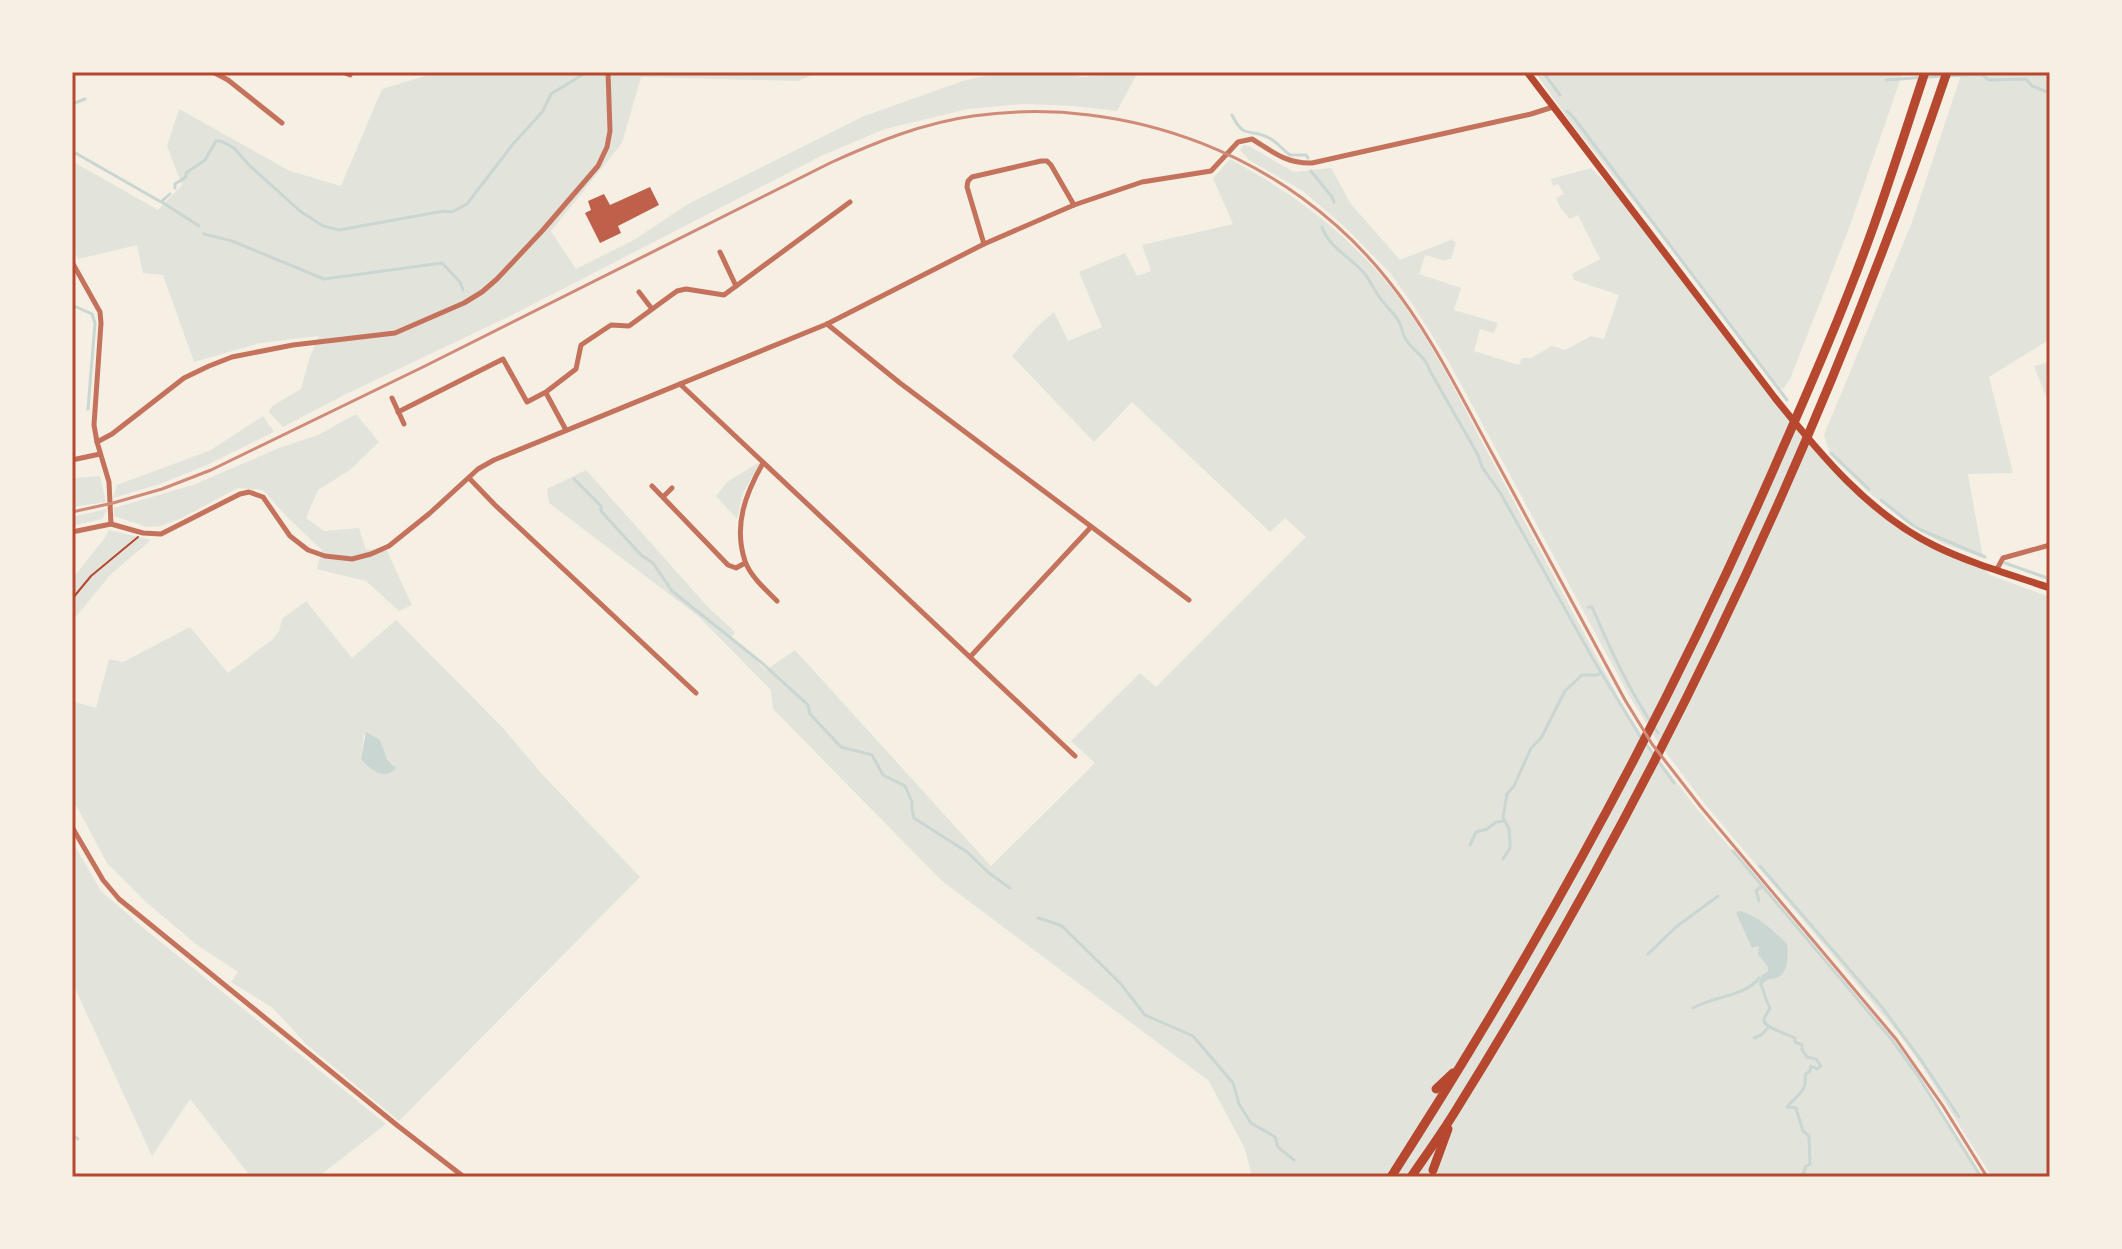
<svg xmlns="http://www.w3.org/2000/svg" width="2122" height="1249" viewBox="0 0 2122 1249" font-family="Roboto,sans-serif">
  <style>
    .green { fill: #e2e4dc; fill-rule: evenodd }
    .water { fill: #c9d6d2 }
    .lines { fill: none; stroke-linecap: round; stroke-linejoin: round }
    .stream { stroke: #c9d6d2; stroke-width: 3 }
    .building { fill: #bf614a }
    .path { stroke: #b5482f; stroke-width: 2 }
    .minor { stroke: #c5725c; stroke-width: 5 }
    .secondary { stroke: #b5482f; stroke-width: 7 }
    .motorway { stroke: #b5482f; stroke-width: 9 }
    .rail { stroke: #cf8b77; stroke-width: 3 }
    .neatline { fill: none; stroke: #b5482f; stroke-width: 3 }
  </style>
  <rect width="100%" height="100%" fill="#f6efe4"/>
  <g class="green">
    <polygon points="438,72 819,72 798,81 641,77 622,143 551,231 576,269 634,240 688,204 864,116 963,81 1000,72 1057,72 1082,77 1138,72 1117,111 1074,106 1025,104 968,109 885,129 823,155 514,314 344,395 283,427 269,412 272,406 301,389 309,359 319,336 260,343 194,362 163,275 143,273 137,245 78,259 72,248 72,161 158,210 182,185 167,146 179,109 290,171 341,186 382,89"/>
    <polygon points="1535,72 1903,72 1848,231 1790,379 1783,389 1776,387 1650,222 1568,119"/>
    <polygon points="1962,72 2050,72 2050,339 1989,377 2013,473 1968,474 1983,558 1944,544 1913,527 1868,492 1831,456 1824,435 1912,222"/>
    <polygon points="1244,145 1249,146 1294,172 1331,168 1351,204 1400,260 1453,239 1453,241 1456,242 1451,259 1447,259 1446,261 1425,255 1419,274 1461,288 1454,310 1498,323 1494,333 1480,329 1474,351 1519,365 1522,358 1531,358 1552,346 1565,350 1591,336 1604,339 1619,295 1574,280 1572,274 1600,259 1578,215 1570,219 1561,209 1556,198 1564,194 1558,184 1553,186 1551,179 1591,168 1638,215 1816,449 1901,527 1976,562 1990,575 2050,597 2050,1177 1992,1177 1922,1066 1899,1034 1704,803 1655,738 1627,692 1450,364 1411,302 1390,273 1345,227 1303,191 1249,160 1240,150"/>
    <path d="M1230,159C1287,190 1340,227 1383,278C1427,330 1457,395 1489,455C1533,537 1577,620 1621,702L1650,748L1698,810L1894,1040L1916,1070L1983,1177H1252L1245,1149L1209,1081L942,881L773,709L771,690L698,616L549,503L547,489L586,470L707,606L735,632L732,637L766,670L795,650L991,866L1095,763L1071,741L1140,673L1156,687L1306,537L1285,518L1270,532L1132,402L1094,442L1012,356L1037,327L1054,312L1068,341L1102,327L1079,272L1125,253L1137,276L1151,271L1142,245L1233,224L1213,178ZM1739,915L1786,955L1787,962L1766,981L1763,982L1759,978L1768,971V967L1761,958L1760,946L1753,948Z"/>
    <polygon points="2050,362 2050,407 2034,366"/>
    <polygon points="356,414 379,442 350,470 318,490 306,518 324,531 359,528 366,550 385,547 412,605 399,611 366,581 317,569 322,550 288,518 263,490 238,488 180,519 161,526 147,527 114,516 114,508 193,485 279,448 318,435"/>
    <polygon points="263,416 274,432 207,465 160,484 113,498 117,485 211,450"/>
    <polygon points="758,463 759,465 743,493 737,519 716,496 727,482"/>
    <polygon points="100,476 106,502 72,507 72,481 75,478"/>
    <polygon points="107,509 102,519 72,526 72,517"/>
    <polygon points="109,530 151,540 110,575 74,619 72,628 72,579 104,539"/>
    <path d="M306,601L352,658L396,620L502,727L541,773L640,877L399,1121L306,1044L273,1008L231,982L238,972L197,945L146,902L107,863L72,798V701L96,708L109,659L123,662L190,627L228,673L273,639L279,631L282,619ZM364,735L380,740L385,756L394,765L381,774L368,766L361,759Z"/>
    <polygon points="72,841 101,891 147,931 386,1124 318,1177 251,1177 190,1099 152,1156 72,982"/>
  </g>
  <g class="water">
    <path d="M366,732L380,740L387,759L396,768C385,781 370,770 361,759Z"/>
    <path d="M1740,911C1759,917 1773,930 1787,944C1789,958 1788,980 1769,979L1761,985L1759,983L1761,976L1768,971V967L1758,954L1759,946L1752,948L1736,913Z"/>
  </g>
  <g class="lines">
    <g class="stream">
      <polyline points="1543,72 1560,95"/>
      <polyline points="1949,76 1981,74 1989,80 2026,79 2032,86 2050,93"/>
      <polyline points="1886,80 1941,76"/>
      <polyline points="72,104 85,99"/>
      <polyline points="1567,111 1574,118 1787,400"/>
      <path d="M1232,115C1245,141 1249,127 1269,138C1277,142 1283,150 1290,155H1306L1308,158"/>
      <polyline points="72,151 161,202 170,194"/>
      <polyline points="1311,171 1332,197 1334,202"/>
      <polyline points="175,188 175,184 186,177 186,173 205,160 216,141 221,141 234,148 249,165 300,211 323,226 339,230 444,211 452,212 467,204 513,144 543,111 551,94 587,72"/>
      <polyline points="162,202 199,226"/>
      <path d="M1322,227C1328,246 1351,258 1364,273C1372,283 1376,295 1385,304C1390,311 1397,316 1400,324C1402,328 1402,332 1404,336C1410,350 1426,355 1430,371L1478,455L1482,467L1501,494L1593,659L1641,738"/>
      <polyline points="204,234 232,241 324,279 442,263 460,282 463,290"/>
      <polyline points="72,305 92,314 95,323 88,409"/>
      <polyline points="1831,453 1869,489"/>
      <polyline points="574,479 601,506 601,511 641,555 653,563 672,591 762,663 808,705 810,714 841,747 872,755 883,775 905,786 912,802 912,810 914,818 967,852 989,873 1010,888"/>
      <polyline points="1881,500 1911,524 1921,530 1985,557"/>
      <polyline points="2005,563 2050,579"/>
      <path d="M1588,607H1592C1611,651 1631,694 1658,733"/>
      <polyline points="1646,744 1674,783"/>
      <polyline points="1470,845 1476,832 1487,829 1496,822 1504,821"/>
      <polyline points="1733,851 1892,1040 1918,1076 1981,1177"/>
      <polyline points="1503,859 1510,848 1510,842 1509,829 1503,817 1507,794 1514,786 1531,748 1541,738 1565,691 1582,675 1597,675 1601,673"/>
      <polyline points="1760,866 1881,1006 1921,1060 1959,1117"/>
      <polyline points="1759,901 1756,891 1762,886"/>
      <polyline points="1038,918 1060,925 1064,928 1120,983 1145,1015 1193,1036 1233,1083 1239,1104 1251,1123 1275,1137 1278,1147 1294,1160"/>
      <polyline points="1648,954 1676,927 1718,896"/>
      <path d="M1761,985C1765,993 1765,1000 1770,1008C1768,1012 1764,1016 1764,1021C1765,1028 1788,1034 1795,1038V1042L1802,1045V1050L1807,1057L1816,1059L1821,1066L1817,1069L1811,1066L1810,1071L1805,1075C1808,1091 1796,1096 1787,1107L1796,1108L1803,1131L1809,1136L1810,1164L1805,1167V1171L1799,1177"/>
      <path d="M1693,1008C1714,996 1746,996 1759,978"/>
      <polyline points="1754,1038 1761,1035 1769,1027"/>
      <polyline points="72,1135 78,1139"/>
    </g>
  </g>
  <polygon class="building" points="650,187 659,205 618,226 621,233 600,243 585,213 591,210 588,201 604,194 610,205"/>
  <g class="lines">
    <polyline class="path" points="72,599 91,576 138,537"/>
    <g class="minor">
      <polyline points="213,72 228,80 282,123"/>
      <polyline points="343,72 350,75"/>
      <polyline points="984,244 967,187 968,181 972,177 1041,161 1047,161 1051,165 1074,205"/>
      <polyline points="720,252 736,286"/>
      <polyline points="72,262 100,312 101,323 94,425 97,442 109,482 111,524"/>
      <polyline points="639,292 652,309"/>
      <polyline points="827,324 900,383 1189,600"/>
      <polyline points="680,384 1075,756"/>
      <polyline points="546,393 566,430"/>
      <polyline points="392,398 404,424"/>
      <polyline points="398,412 503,359 527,402 546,392 576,369 581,345 611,325 629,326 677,291 686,289 724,295 850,202"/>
      <polyline points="97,442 112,434 184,378 209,366 232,357 293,345 395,333 464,303 482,292 497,279 543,230 598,166 607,147 610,131 608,72"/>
      <polyline points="72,460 100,454"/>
      <path d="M763,463C746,493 733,525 745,561C750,576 766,590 777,601"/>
      <polyline points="469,478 495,505 696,693"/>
      <polyline points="652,486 728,565 736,568 745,563"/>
      <polyline points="663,497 672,488"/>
      <path d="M72,532L111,524L143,533L161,534L240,494L249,492L263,497L290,536L308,550L325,556L352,559L371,554L389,546L430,513L478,469L494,460L827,324L984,244L1074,205L1142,182L1211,171L1238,142L1252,139C1273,152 1287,164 1312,163L1531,114L1553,107"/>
      <polyline points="1997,569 2003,558 2050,545"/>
      <polyline points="970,657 1091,527"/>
      <polyline points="72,827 103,880 119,899 398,1126 464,1177"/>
    </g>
    <path class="secondary" d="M1527,72L1775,398C1820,454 1869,514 1935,546C1972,564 2012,575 2050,588"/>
    <g class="motorway">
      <polyline points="1436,1089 1453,1073"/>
      <polyline points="1433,1170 1448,1129"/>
      <path d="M1391,1177C1538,948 1669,709 1778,459C1812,382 1846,304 1874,225C1892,174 1908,123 1925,72"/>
      <path d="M1411,1177C1426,1155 1442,1133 1456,1110C1659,784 1824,435 1947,72"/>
    </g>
    <path class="rail" d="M72,512L113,503L162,489L211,470L425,366L830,163C876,142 923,123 973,116C1128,94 1289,156 1387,279C1430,332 1460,395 1493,455C1537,536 1581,618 1625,700L1652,744L1701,807L1896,1039L1943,1106L1987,1177"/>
  </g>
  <rect width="2122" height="1249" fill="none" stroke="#f6efe4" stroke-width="148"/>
  <rect x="74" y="74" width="1974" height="1101" class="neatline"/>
</svg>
